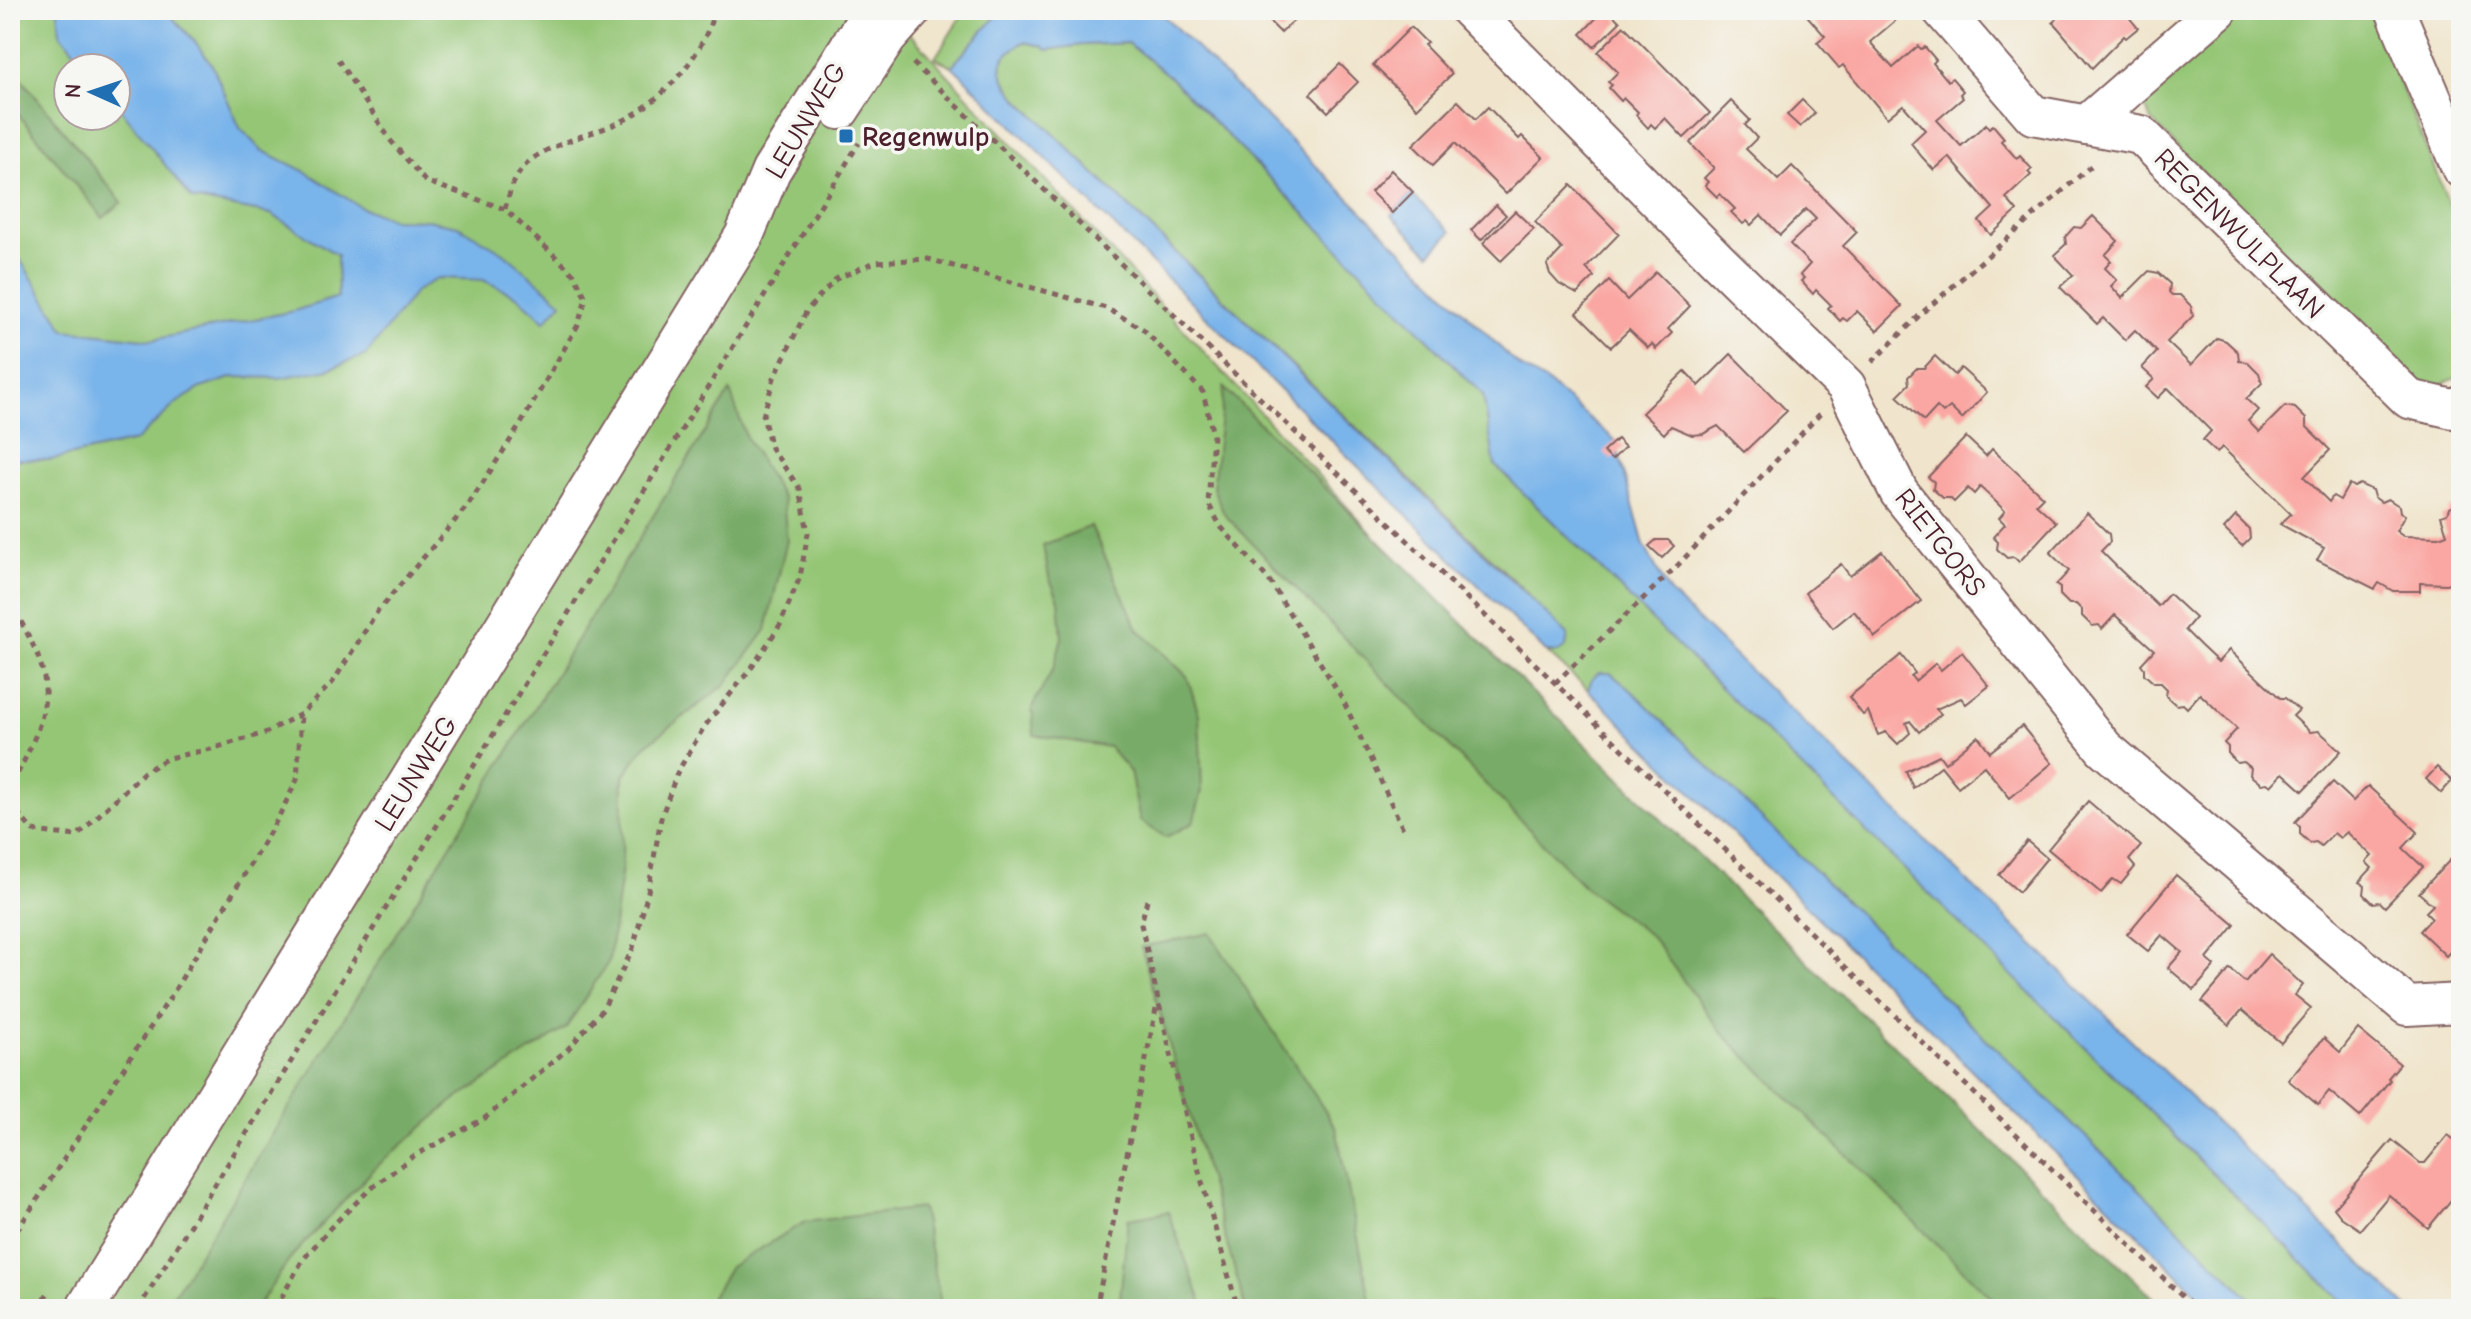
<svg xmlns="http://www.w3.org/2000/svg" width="2471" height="1319" viewBox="0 0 2471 1319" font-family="'Comic Neue',sans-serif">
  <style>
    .green { fill: #95c676; stroke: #707250; stroke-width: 2; fill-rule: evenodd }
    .forest { fill: #78ab67; stroke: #616549; stroke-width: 2 }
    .water { fill: #79b4ea; stroke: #626a8a; stroke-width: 2 }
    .building { fill: #faa7a3 }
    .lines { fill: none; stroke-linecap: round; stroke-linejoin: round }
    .minor-casing { stroke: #846463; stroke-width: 42 }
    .path { stroke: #846463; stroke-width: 5; stroke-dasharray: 6 6; stroke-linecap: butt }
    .minor { stroke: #fff; stroke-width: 38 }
    .poi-dot { fill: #1f6fb2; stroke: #f6f6f2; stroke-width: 3 }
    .labels { text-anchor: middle; stroke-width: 7; stroke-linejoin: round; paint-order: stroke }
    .street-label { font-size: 28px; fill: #4a1f2b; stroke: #f6f6f2 }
    .poi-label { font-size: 28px; font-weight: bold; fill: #4a1f2b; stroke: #f6f6f2; text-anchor: start }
  </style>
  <rect width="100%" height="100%" fill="#f6f6f2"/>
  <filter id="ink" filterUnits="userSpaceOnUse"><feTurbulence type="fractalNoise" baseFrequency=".0125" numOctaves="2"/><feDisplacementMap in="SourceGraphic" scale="16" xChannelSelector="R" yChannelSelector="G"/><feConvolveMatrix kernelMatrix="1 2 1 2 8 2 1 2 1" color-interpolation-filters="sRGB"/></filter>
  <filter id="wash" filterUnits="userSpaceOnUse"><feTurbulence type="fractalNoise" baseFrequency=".006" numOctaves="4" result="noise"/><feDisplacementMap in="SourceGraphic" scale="32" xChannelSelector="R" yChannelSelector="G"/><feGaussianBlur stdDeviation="1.8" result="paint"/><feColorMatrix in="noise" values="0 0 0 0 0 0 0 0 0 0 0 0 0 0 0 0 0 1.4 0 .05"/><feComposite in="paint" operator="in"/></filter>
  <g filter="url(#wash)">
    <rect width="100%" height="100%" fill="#f0e5cc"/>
    <g class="green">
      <path d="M10,10H888L2089,1309H10ZM68,68H116V116H68Z"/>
      <polygon points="965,10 1002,10 952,66 935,58"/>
      <polygon points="2242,10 2370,10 2461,234 2461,376 2432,388 2407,385 2151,120 2145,105 2143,92"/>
      <path d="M1024,42L1043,46L1047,50L1082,45L1128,43L1169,76L1483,395L1495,465L2350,1309H2261L1632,691L1610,673L1592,679L1588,690L1546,652L1557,653L1527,593L1016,97C997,72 993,59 1024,42Z"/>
    </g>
    <g class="forest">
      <polygon points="10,65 122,202 103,218 10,104"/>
      <polygon points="1224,388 1672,830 2165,1309 2003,1309 1720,1031 1651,936 1586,888 1224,514 1213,488"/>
      <polygon points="730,391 746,437 783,499 787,540 766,630 726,684 645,746 623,777 622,867 609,961 566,1028 452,1102 376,1167 292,1256 256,1309 165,1309"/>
      <polygon points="1091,526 1138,629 1187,676 1199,715 1202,791 1193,823 1166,837 1140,821 1130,772 1109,747 1034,735 1032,707 1053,669 1062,638 1059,600 1049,577 1043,545"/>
      <polygon points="1210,933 1336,1128 1372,1309 1246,1309 1141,947"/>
      <polygon points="922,1208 942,1309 704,1309 730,1267 805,1222"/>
      <polygon points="1168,1212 1204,1309 1119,1309 1128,1219"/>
    </g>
    <g class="water">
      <polygon points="58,10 165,10 192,38 211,63 240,128 261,150 306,172 362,208 393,219 427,220 458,226 504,253 562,302 545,321 517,296 483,280 438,278 416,291 366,355 329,369 279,378 234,377 201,388 178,402 135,441 50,460 10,459 10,244 65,330 152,340 294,311 338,297 337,255 271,214 192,199 116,103 116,68 88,68 60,33"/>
      <path d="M1002,10H1158L1519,366L1548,383L1615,440L1644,545L1669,592L2409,1309H2350L1495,465L1483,395L1169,76L1128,43L1082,45L1047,50L1043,46L1024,42C993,59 997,72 1016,97L1568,635L1566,647L1557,653L1546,652L952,66Z"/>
      <polygon points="1411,194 1451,232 1430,254 1391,215"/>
      <polygon points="1599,673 1610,673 1632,691 2261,1309 2213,1309 1588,690 1592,679"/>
    </g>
    <g id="blocks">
      <g class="building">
        <polygon points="1249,10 1305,10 1281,33 1263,15 1253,14"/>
        <polygon points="1604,10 1608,10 1620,22 1594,47 1581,34"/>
        <polygon points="1795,10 1893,10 1895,13 1892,16 1896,20 1870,42 1893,68 1918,46 1921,49 1925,47 1936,60 1933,63 1948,81 1952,78 1963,91 1960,94 1963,98 1937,120 1961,146 1986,124 1989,128 1993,125 2004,138 2001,141 2017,159 2020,156 2032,169 2028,172 2031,175 2006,198 2017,211 1991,235 1979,221 1993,208 1949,157 1934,170 1922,157 1911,143 1925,130 1903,105 1887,118 1843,65 1839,68 1817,42 1825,36 1802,10 1798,14"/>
        <polygon points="2067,10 2123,10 2138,28 2126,38 2124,36 2092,68 2053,22"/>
        <polygon points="1624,26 1710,113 1684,138 1665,118 1655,128 1651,124 1648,128 1636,115 1638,112 1624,98 1621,101 1609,88 1612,85 1608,82 1618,72 1598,52"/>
        <polygon points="1411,27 1427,43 1424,45 1452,74 1417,108 1373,65"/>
        <polygon points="1340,64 1358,82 1328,112 1310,94"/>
        <polygon points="1802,100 1815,113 1800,127 1787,115"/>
        <polygon points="1458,101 1476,119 1488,107 1519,139 1522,136 1543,157 1506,194 1455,143 1433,165 1413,145"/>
        <polygon points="1731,101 1750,120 1745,125 1757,138 1746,149 1778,180 1792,166 1857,232 1843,246 1902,306 1877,331 1857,311 1847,321 1843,318 1840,321 1828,308 1831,305 1816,290 1813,294 1801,281 1804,278 1800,275 1810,264 1790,244 1816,219 1806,209 1780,235 1761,215 1751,225 1747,221 1743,224 1731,212 1735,209 1720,194 1717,197 1705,185 1708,182 1704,178 1714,168 1690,143"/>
        <polygon points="1391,170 1413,192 1392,213 1371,192"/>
        <polygon points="1571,185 1619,234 1586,268 1594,277 1577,294 1559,284 1550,274 1547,265 1562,249 1535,222"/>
        <polygon points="1496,205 1506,215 1481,240 1471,230"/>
        <polygon points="1515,211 1534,229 1501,261 1483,243"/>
        <polygon points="2093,216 2118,241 2105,255 2111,261 2105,268 2117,280 2111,286 2122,298 2149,271 2158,273 2170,284 2169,292 2172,295 2180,295 2191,306 2193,316 2167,342 2191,365 2217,338 2226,341 2238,352 2239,361 2248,362 2259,373 2262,383 2246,399 2258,410 2248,421 2259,432 2285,406 2295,408 2306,419 2306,426 2330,450 2304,477 2329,502 2333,496 2340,500 2349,484 2354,487 2360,484 2372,490 2374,497 2381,502 2388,499 2399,506 2400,512 2405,515 2396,531 2403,536 2439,537 2447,534 2441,516 2447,514 2449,508 2461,504 2461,579 2447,584 2420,583 2420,591 2393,591 2379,583 2375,589 2317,560 2324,548 2280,524 2291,514 2222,447 2217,453 2203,440 2211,431 2168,388 2158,398 2146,387 2154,379 2142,368 2157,352 2135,330 2125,340 2103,318 2097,324 2060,287 2073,275 2054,255 2066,244 2065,237 2074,227 2081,228"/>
        <polygon points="1656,272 1690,306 1668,329 1672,333 1656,349 1652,344 1648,348 1629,330 1611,347 1577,313 1609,281 1627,300"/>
        <polygon points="1731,354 1787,411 1744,452 1718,426 1703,434 1692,435 1671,426 1664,434 1642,413 1685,371 1699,386"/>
        <polygon points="1935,356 1955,375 1961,368 1987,392 1962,419 1950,407 1943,413 1937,407 1924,421 1897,396 1909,384 1908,377 1917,368 1924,368"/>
        <polygon points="1966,437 1986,456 1992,449 2043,497 2036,504 2056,522 2019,562 2014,557 2007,558 1997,549 1998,542 1993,537 2005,524 1999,518 2005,511 1993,499 1980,487 1974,494 1968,488 1954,502 1950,498 1943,498 1933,489 1934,482 1928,477"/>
        <polygon points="1617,439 1625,447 1612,460 1603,452"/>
        <polygon points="2087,513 2109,534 2110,542 2101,551 2117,567 2158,606 2169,594 2195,618 2185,630 2201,646 2218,662 2229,650 2280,698 2285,698 2299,710 2293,716 2310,732 2319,731 2341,751 2303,791 2283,773 2271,786 2267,783 2261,784 2250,775 2251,768 2244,762 2237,763 2228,753 2228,747 2224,743 2237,729 2200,694 2187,708 2183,704 2176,705 2166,696 2167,689 2161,683 2154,683 2144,674 2144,668 2141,664 2154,650 2115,615 2102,629 2099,625 2092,626 2082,616 2082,610 2076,604 2069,604 2060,595 2060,588 2056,585 2069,571 2050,553"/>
        <polygon points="2236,516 2249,529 2250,538 2242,546 2224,529"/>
        <polygon points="1656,540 1668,540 1674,546 1662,558 1649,546"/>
        <polygon points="1882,551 1921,601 1875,637 1854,611 1833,628 1805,593 1841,564 1850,576"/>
        <polygon points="1962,652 1989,686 1966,704 1961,698 1936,709 1941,714 1919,732 1910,721 1906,723 1910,733 1898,744 1886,732 1878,735 1868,711 1863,715 1849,697 1901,655 1915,673 1911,676 1915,681 1936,663 1941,670"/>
        <polygon points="2022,726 2052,763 2010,798 1984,766 1958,787 1941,766 1913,788 1906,771 1939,755 1945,763 1978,736 1990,752"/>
        <polygon points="2437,767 2452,781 2441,793 2426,779"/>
        <polygon points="2333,782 2353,801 2368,786 2418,832 2403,848 2423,867 2385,907 2380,902 2373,903 2364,894 2365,886 2359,882 2372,868 2366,862 2372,856 2347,832 2340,838 2334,833 2321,846 2316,842 2310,843 2300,834 2300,827 2295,822"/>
        <polygon points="2088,801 2141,846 2129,860 2135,867 2121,884 2113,879 2101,893 2048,849"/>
        <polygon points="2027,841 2047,858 2019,892 1999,875"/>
        <polygon points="2450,860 2461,871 2461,945 2457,945 2446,956 2420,931 2432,918 2426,912 2433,905 2419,893"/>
        <polygon points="2176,875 2235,925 2207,959 2215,966 2194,990 2168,968 2182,952 2162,935 2148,951 2127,934"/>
        <polygon points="2269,954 2303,985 2295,995 2311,1008 2281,1043 2242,1010 2229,1025 2202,1002 2230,969 2245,982"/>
        <polygon points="2358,1029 2400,1064 2388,1078 2390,1080 2360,1117 2329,1091 2318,1105 2288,1080 2324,1038 2340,1052"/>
        <polygon points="2448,1135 2461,1145 2461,1188 2428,1228 2389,1195 2360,1230 2341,1217 2334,1208 2392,1140 2420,1163 2425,1163"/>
      </g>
    </g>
  </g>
  <g filter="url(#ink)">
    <use href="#blocks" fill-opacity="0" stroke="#846463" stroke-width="2"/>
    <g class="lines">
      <g class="minor-casing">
        <g id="minor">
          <polyline points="1470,10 1718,261 1846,386 1899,492 2104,748 2407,1006 2461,1003"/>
          <polyline points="1942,10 2033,115 2141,135 2409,399 2453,409 2461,406"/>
          <polyline points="2395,10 2461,168"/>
          <polyline points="840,110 887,38 912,10"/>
          <polyline points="2086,125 2218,10"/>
          <polyline points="85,1309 744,236 771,171 866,20 876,10"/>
        </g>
      </g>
      <g class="path">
        <polyline points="913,63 1555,683 2195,1309"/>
        <path d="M505,209C510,189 517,169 535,157C559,142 590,134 616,124C659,105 705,56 714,10"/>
        <polyline points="1872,362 1922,313 2091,166"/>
        <path d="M10,600C37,655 60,679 33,741C22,769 13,773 11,805L33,831L77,836L144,772L168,758L211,749L265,733L301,714L333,682L377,612L469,504L522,422L578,325L586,298L574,274L505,209L425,181L391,141L338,60"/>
        <polyline points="1555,683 1678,565 1820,414"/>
        <polyline points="1147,900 1141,924 1158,1000 1200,1175 1238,1309"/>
        <polyline points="10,1241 173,993 277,820 297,780 301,714"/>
        <polyline points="37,1309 48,1293"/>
        <polyline points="138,1309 859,143"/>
        <polyline points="275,1309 302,1261 330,1228 368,1191 412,1157 485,1118 568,1049 603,1009 633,948 648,892 661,818 677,773 704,727 752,667 780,625 800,577 808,533 800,489 771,448 763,416 774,378 807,310 836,279 875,262 928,259 1106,308 1143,329 1203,392 1213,435 1208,503 1221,527 1269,580 1342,698 1405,833"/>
        <polyline points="1096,1309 1157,1004"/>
      </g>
      <use href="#minor" class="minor"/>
    </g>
  </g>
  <rect class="poi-dot" x="838" y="128" width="16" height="16" rx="4"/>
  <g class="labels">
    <g class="street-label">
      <text transform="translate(805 120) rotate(-59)" y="10">LEUNWEG</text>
      <text transform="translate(2240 233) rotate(45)" y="10">REGENWULPLAAN</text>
      <text transform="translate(1941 542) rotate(52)" y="10">RIETGORS</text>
      <text transform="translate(415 773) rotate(-58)" y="10">LEUNWEG</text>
    </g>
    <g class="poi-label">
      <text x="862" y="146">Regenwulp</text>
    </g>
  </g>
  <rect width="2471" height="1319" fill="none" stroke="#f6f6f2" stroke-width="40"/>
  <g transform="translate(92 92) rotate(273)"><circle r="38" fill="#f6f6f2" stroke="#b1a0a2" stroke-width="2"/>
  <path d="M0-6L14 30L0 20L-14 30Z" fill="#1f6fb2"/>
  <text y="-12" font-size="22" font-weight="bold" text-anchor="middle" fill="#4a1f2b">N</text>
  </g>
</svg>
